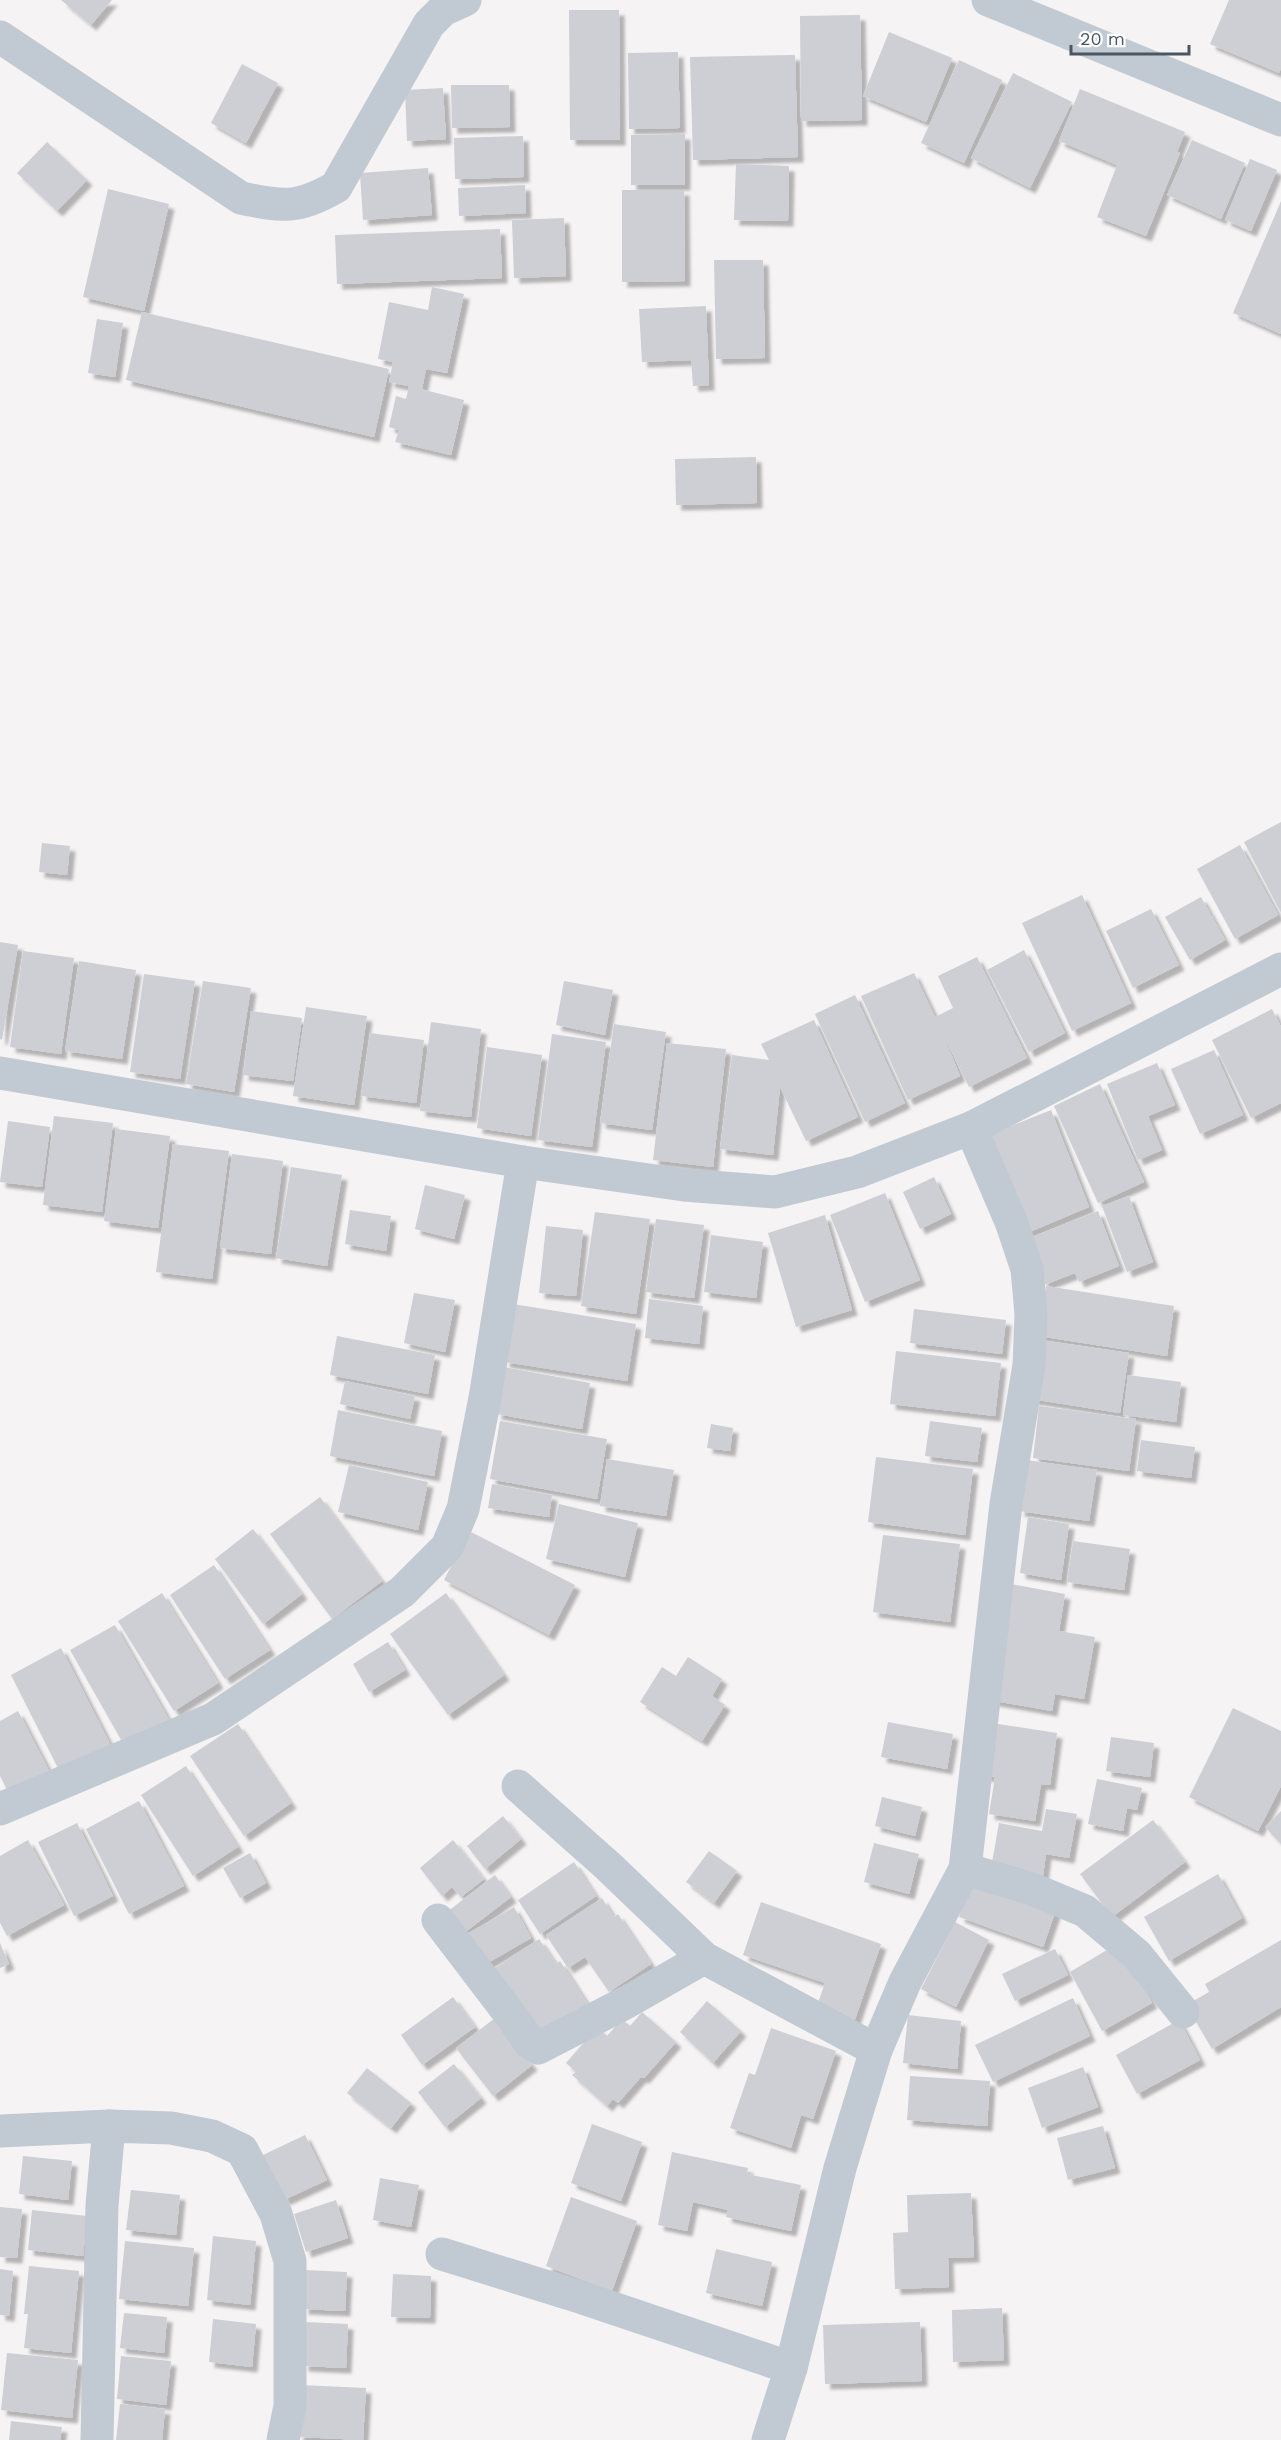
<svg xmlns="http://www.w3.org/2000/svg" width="1281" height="2440" viewBox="0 0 1281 2440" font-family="'Work Sans',sans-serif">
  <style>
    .building { fill: #cdcfd5; filter: url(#shadow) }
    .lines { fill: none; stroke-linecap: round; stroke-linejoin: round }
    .minor { stroke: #c1cad2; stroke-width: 33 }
  </style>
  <defs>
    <filter id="shadow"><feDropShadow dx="5.5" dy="5.5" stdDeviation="1.5" flood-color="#0004"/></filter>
  </defs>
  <rect width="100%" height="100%" fill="#f5f3f3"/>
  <g class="building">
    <polygon points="61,0 112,0 91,25"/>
    <polygon points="1229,0 1281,0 1281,68 1279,73 1210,44"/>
    <polygon points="569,10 619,10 620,140 570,140"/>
    <polygon points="860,15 862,120 801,121 800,16"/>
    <polygon points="889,32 952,58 926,122 863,96"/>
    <polygon points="678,52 680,128 629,129 628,53"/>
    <polygon points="795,55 798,157 693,160 690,57"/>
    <polygon points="959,60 1002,80 964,163 921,143"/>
    <polygon points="242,64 278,83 246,143 211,123"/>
    <polygon points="1013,73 1072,102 1030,188 971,158"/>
    <polygon points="451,85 509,85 510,127 452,128"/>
    <polygon points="443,88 446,139 407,141 405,90"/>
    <polygon points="1080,89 1185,132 1177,152 1180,153 1146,236 1097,217 1117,165 1059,141"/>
    <polygon points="685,134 685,185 631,185 631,135"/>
    <polygon points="523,136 524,177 455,179 454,138"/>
    <polygon points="1192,140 1245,163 1221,219 1167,195"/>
    <polygon points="47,142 87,180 57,211 17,173"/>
    <polygon points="1250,159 1277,170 1251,231 1225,220"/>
    <polygon points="736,164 789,166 788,221 734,220"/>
    <polygon points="428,168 432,215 363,220 360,173"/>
    <polygon points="525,185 526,213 459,216 458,188"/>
    <polygon points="108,189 169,204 144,311 83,297"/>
    <polygon points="622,190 684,190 685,281 622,282"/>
    <polygon points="1281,201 1281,334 1233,313"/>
    <polygon points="564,218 566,276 514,278 512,220"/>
    <polygon points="500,229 502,278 337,284 335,235"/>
    <polygon points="714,260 763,260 765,358 716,359"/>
    <polygon points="432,287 464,294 447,373 426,369 422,389 389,382 393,362 378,359 389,302 428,310"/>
    <polygon points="706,306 709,385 693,386 691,360 642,362 639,309"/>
    <polygon points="142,312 389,369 374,437 126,380"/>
    <polygon points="97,319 123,323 115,377 88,373"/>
    <polygon points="409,386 464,400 451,455 395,442 399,430 389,427 396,396 406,399"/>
    <polygon points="756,457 757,503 676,505 675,459"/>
    <polygon points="1281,822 1281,913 1244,842"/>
    <polygon points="42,843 70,846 67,875 39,872"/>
    <polygon points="1240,845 1278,915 1235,939 1197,869"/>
    <polygon points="1082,895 1131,1003 1072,1031 1022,923"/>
    <polygon points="1201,897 1225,940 1190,960 1165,917"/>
    <polygon points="1151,909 1179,965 1133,988 1106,931"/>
    <polygon points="0,942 18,945 2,1040 0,1039"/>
    <polygon points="1024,950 1065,1033 1029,1052 987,970"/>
    <polygon points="23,951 74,958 61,1054 10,1047"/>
    <polygon points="977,957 1027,1058 969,1087 941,1030 960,1076 908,1100 861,996 914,973 935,1017 953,1008 938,976"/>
    <polygon points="79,961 136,970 122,1059 65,1051"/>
    <polygon points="144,974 195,981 180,1079 130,1072"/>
    <polygon points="203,981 251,988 234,1092 186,1084"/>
    <polygon points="564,981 613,990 605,1035 556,1025"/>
    <polygon points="855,995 905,1103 865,1122 815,1014"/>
    <polygon points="306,1007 367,1016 354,1105 293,1096"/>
    <polygon points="1272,1009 1281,1027 1281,1103 1251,1118 1212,1040"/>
    <polygon points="251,1011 302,1018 293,1081 243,1075"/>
    <polygon points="814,1020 858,1117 806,1141 780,1087 773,1155 720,1149 732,1055 769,1060 761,1044"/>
    <polygon points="431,1022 481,1029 471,1117 420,1111"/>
    <polygon points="614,1024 666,1032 652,1130 600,1123"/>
    <polygon points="370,1033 424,1040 416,1103 361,1096"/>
    <polygon points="552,1034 606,1042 592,1147 538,1140"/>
    <polygon points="667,1043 726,1049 713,1167 653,1160"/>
    <polygon points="487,1047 542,1055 531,1136 477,1128"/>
    <polygon points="1214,1050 1243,1115 1200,1134 1171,1069"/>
    <polygon points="1157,1063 1175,1105 1148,1116 1162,1150 1138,1160 1107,1084"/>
    <polygon points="1100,1084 1144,1182 1098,1203 1054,1106"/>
    <polygon points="1051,1110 1089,1207 1027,1233 988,1135"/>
    <polygon points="54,1116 113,1123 102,1212 43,1205"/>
    <polygon points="8,1121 50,1127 42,1187 0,1182"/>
    <polygon points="116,1129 170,1136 158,1228 104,1221"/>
    <polygon points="173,1144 229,1151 212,1279 156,1272"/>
    <polygon points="232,1154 283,1161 271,1254 220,1248"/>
    <polygon points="291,1167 342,1175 327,1266 276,1258"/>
    <polygon points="934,1177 951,1214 920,1229 903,1192"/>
    <polygon points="425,1185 465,1195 454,1239 415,1229"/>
    <polygon points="885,1193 920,1280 865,1302 830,1215"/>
    <polygon points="1129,1196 1153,1262 1127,1272 1102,1206"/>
    <polygon points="350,1210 391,1216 386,1251 345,1244"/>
    <polygon points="1098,1211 1119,1266 1079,1282 1075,1273 1044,1285 1027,1239"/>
    <polygon points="595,1212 650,1219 636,1314 581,1306"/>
    <polygon points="825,1215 852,1310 796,1327 768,1233"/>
    <polygon points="656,1219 704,1225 694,1298 646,1292"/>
    <polygon points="546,1226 583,1230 576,1296 539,1293"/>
    <polygon points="711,1235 763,1242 756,1298 704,1292"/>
    <polygon points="1046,1286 1174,1306 1167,1356 1038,1336"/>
    <polygon points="414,1293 455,1300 445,1352 404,1343"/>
    <polygon points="649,1299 703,1306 699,1344 645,1338"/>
    <polygon points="513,1304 636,1324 627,1381 504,1362"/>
    <polygon points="914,1309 1006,1320 1002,1354 910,1343"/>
    <polygon points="337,1336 435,1355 428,1394 330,1375"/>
    <polygon points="1040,1340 1129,1353 1120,1413 1031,1399"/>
    <polygon points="896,1351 1001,1363 995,1416 890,1404"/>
    <polygon points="504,1367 590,1383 582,1429 496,1414"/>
    <polygon points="1128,1375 1181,1382 1176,1422 1123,1415"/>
    <polygon points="345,1381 415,1396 410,1419 340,1404"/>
    <polygon points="1039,1406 1136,1419 1129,1471 1033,1458"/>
    <polygon points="338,1410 442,1431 434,1476 330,1456"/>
    <polygon points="500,1421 607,1439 597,1499 490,1479"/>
    <polygon points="930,1421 982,1428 977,1462 925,1456"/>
    <polygon points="711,1424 733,1428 730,1451 707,1448"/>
    <polygon points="1141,1440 1195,1447 1191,1478 1137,1471"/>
    <polygon points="876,1457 973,1469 965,1535 868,1522"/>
    <polygon points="607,1459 674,1470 666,1516 600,1506"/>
    <polygon points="1026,1460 1097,1470 1089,1521 1019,1511"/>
    <polygon points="349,1465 428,1482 418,1530 338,1512"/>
    <polygon points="492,1484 552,1495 549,1517 488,1508"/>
    <polygon points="320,1497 382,1581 332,1619 270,1534"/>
    <polygon points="559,1504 638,1523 625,1577 546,1559"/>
    <polygon points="1028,1517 1069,1524 1061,1580 1020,1573"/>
    <polygon points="253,1529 302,1594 263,1624 215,1559"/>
    <polygon points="469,1531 575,1585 549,1635 444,1580"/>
    <polygon points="883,1535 960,1544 950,1622 873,1612"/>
    <polygon points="1073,1541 1130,1549 1124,1590 1067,1582"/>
    <polygon points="214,1565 270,1650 225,1679 170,1595"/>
    <polygon points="1011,1584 1065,1594 1059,1631 1095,1637 1084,1699 1055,1694 1052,1711 989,1700"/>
    <polygon points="162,1593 218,1683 174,1711 118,1621"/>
    <polygon points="446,1593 504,1675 448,1715 390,1634"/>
    <polygon points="115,1625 169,1720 124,1745 70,1650"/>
    <polygon points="388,1642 405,1670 369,1692 353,1664"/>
    <polygon points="61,1648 115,1754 64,1780 11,1675"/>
    <polygon points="688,1657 722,1679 712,1696 725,1705 702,1741 640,1702 662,1667 676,1676"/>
    <polygon points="1233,1708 1281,1731 1281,1786 1258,1831 1189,1797"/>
    <polygon points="18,1711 50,1773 9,1794 0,1776 0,1721"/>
    <polygon points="888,1722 953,1734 947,1769 881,1757"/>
    <polygon points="992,1723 1057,1733 1050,1785 1041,1784 1035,1821 989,1814 995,1777 984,1776"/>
    <polygon points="238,1724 291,1803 244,1836 190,1756"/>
    <polygon points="1111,1737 1154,1743 1150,1777 1106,1771"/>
    <polygon points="186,1766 238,1847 193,1876 141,1795"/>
    <polygon points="1097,1779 1142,1788 1137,1810 1127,1808 1123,1831 1088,1824"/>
    <polygon points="882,1797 922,1807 915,1836 875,1826"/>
    <polygon points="139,1801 184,1886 129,1914 86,1829"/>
    <polygon points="1046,1809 1077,1814 1069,1858 1046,1854 1043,1876 991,1868 999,1823 1042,1831"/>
    <polygon points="1281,1811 1281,1844 1265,1827"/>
    <polygon points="503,1816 521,1839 485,1869 467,1846"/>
    <polygon points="1153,1820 1185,1862 1112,1917 1080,1874"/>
    <polygon points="77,1823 113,1896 74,1916 38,1842"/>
    <polygon points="28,1840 64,1905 7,1936 0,1923 0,1856"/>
    <polygon points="453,1840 484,1879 461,1897 452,1887 442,1896 420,1868"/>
    <polygon points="874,1843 919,1854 909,1894 864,1882"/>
    <polygon points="709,1851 737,1871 714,1903 686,1882"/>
    <polygon points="250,1853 266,1883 240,1898 223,1868"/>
    <polygon points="574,1862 596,1896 540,1934 518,1900"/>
    <polygon points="974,1874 1058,1904 1043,1947 959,1917"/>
    <polygon points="1218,1874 1242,1918 1169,1961 1144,1917"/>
    <polygon points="495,1875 511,1897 460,1936 443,1915"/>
    <polygon points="602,1898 614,1917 618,1914 651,1964 609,1992 585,1957 568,1968 546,1935"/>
    <polygon points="761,1902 881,1944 853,2025 815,2011 825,1983 743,1955"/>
    <polygon points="514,1907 531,1938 484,1965 467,1934"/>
    <polygon points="955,1922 989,1940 956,2007 921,1989"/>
    <polygon points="539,1939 556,1964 560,1961 590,2008 535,2043 512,1993 495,1968"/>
    <polygon points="1281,1940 1281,2007 1212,2049 1186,2005 1209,1992 1205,1984"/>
    <polygon points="0,1943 9,1964 0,1968"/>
    <polygon points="1121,1945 1152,2003 1102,2031 1070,1972 1112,1947"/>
    <polygon points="1055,1949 1068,1975 1015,2001 1002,1974"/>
    <polygon points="453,1997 475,2027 422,2065 401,2035"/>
    <polygon points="1073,1998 1090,2036 993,2082 975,2045"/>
    <polygon points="707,2001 741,2031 713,2063 680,2032"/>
    <polygon points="642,2012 676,2042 644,2078 641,2077 618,2103 613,2099 607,2106 572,2075 576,2072 566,2063 597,2027 607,2036 622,2019 630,2026"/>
    <polygon points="908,2015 961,2021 957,2069 903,2063"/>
    <polygon points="495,2018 532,2065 493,2096 456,2048"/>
    <polygon points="1179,2020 1200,2060 1137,2094 1116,2055"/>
    <polygon points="771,2028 836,2051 813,2119 801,2115 791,2148 730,2128 749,2073 755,2075"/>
    <polygon points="454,2064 481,2098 445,2127 418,2092"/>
    <polygon points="1083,2067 1098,2107 1042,2128 1028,2088"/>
    <polygon points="367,2068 411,2103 391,2128 347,2093"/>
    <polygon points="910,2076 990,2081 987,2126 907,2120"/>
    <polygon points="592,2124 642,2142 621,2201 571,2183"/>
    <polygon points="1103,2126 1115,2168 1068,2180 1057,2138"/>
    <polygon points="305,2135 327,2180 284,2200 263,2155"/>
    <polygon points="672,2152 748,2168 747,2174 801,2185 791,2231 726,2217 728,2210 693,2202 687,2231 658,2225"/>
    <polygon points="23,2156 72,2161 68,2200 19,2194"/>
    <polygon points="380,2178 419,2185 411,2227 373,2220"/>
    <polygon points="131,2190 180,2195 176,2235 126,2230"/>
    <polygon points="971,2193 974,2257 948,2258 949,2287 895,2289 893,2233 908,2232 907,2195"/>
    <polygon points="571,2197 637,2221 612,2291 546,2266"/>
    <polygon points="336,2200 348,2238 306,2252 294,2214"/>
    <polygon points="0,2207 22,2209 17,2258 0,2257"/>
    <polygon points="32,2210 87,2216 83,2256 28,2250"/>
    <polygon points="213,2236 256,2241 250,2305 207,2300"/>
    <polygon points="125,2241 194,2248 188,2306 119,2299"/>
    <polygon points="716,2249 772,2262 762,2306 706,2293"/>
    <polygon points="29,2266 79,2271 71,2353 24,2348 28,2314 24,2314"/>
    <polygon points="0,2269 13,2271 9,2316 0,2315"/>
    <polygon points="305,2270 347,2272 345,2311 303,2309"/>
    <polygon points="393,2274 431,2276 430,2318 391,2317"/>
    <polygon points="1002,2308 1004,2360 953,2362 952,2310"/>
    <polygon points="124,2313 167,2317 164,2353 120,2348"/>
    <polygon points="213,2319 256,2324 252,2367 209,2362"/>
    <polygon points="305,2322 348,2324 346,2368 303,2366"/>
    <polygon points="920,2322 922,2381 825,2384 823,2325"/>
    <polygon points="7,2353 78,2360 72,2418 1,2410"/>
    <polygon points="121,2356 171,2361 166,2405 117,2399"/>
    <polygon points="301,2385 366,2388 363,2440 298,2437"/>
    <polygon points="120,2404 165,2409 162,2440 116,2440"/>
    <polygon points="11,2421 62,2427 60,2440 9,2440"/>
  </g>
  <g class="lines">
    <g class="minor">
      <polyline points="988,0 1281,120"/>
      <path d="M0,37L241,198C283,207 298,209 336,187L429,24L443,10L465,0"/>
      <polyline points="0,1073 523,1162 485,1398 463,1509 447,1547 402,1592 213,1719 0,1809"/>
      <polyline points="523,1162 684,1185 775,1192 857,1172 971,1128 1281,969"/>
      <polyline points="518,1786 608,1866 704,1958 876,2050"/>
      <polyline points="965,1869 1032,1889 1085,1911 1137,1955 1183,2012"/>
      <polyline points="438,1920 515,2021 529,2042 538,2048 627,2002 704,1958"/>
      <polyline points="0,2131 109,2126"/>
      <polyline points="442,2254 583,2298 791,2368"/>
      <polyline points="97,2440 102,2205 109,2126 171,2128 212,2136 242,2150 276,2214 290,2261 290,2406 283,2440"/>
      <polyline points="768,2440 791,2368 840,2168 876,2050 905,1982 965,1869 1006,1504 1029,1365 1031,1314 1027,1269 1012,1224 971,1128"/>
    </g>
  </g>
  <path d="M1071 45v9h118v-9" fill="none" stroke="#4a5661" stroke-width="3"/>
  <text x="1080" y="45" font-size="18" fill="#4a5661" stroke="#ffffff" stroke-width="4.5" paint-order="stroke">20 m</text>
</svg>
